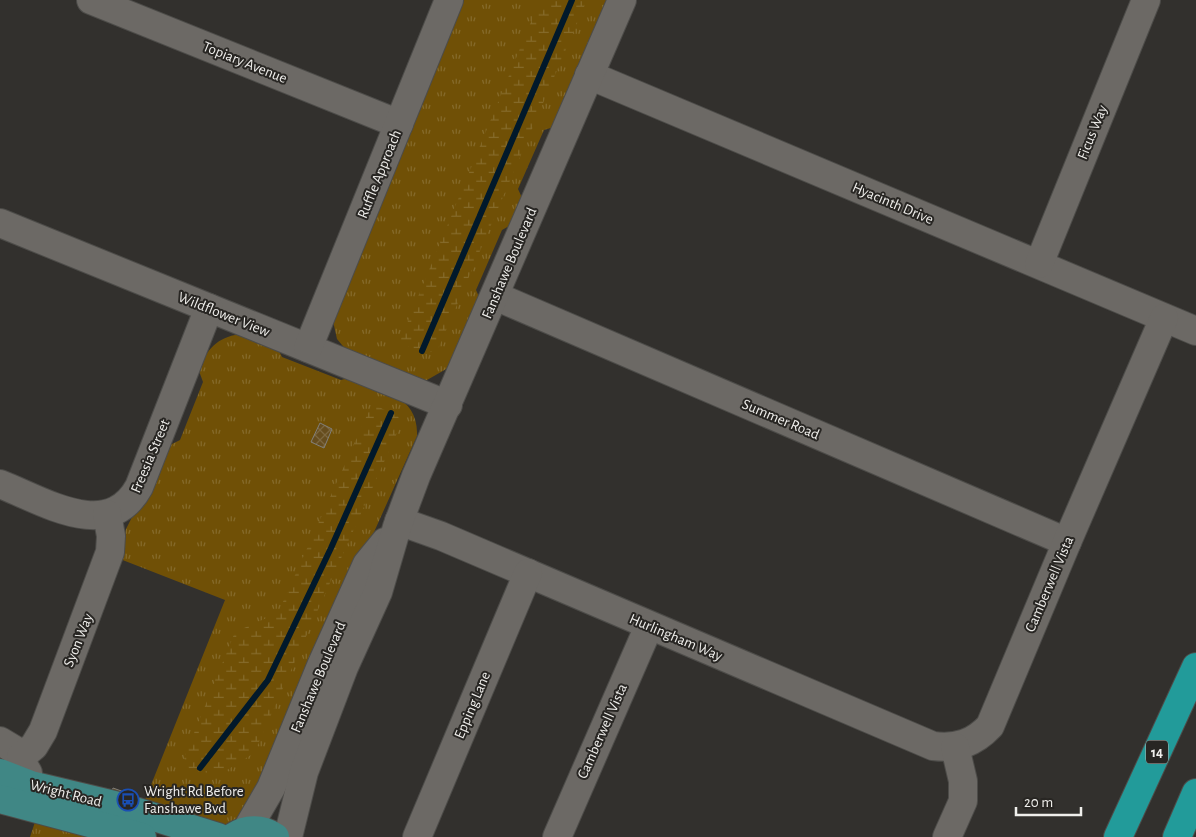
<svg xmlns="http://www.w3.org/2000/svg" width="1196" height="837" viewBox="0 0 1196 837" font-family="'Alegreya Sans',sans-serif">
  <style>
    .grass { fill: url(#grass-tufts) }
    .wetland { fill: url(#wetland-marsh) }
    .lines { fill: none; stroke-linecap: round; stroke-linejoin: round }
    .stream { stroke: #01192b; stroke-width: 6 }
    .building { fill: url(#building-cross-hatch); stroke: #817f7a }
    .minor-casing { stroke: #4d4c49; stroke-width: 30 }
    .major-casing { stroke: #4d4c49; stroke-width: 30 }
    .highway-casing { stroke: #4d4c49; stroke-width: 30 }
    .minor { stroke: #6c6965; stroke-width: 28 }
    .major { stroke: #408785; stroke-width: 28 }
    .highway { stroke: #229b9a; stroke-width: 28 }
    .labels { text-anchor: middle; stroke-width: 4; stroke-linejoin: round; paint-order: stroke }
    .shield { fill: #282623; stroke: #b4b3b0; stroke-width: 1 }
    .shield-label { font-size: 14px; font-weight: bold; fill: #f0efec }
    .street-label { font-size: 15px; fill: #f0efec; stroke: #282623 }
    .poi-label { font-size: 15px; fill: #f0efec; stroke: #282623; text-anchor: start }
  </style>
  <defs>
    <pattern id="grass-tufts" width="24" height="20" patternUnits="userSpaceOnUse" patternTransform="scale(1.25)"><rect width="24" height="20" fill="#705006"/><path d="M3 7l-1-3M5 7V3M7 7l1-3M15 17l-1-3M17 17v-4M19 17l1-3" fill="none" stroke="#856a2a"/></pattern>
    <pattern id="wetland-marsh" width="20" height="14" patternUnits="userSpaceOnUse" patternTransform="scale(1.25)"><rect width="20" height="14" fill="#705006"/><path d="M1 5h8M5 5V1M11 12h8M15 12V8" fill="none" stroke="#856a2a"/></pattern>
    <pattern id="building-cross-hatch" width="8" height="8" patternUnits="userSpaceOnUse" patternTransform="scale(1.25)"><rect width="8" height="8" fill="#664d1e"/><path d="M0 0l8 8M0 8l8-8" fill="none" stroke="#7c673f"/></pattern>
  </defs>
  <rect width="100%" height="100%" fill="#32302d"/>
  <g class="grass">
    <polygon points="460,0 607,0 554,127 544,130 518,189 523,200 511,225 502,230 476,290 480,299 448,368 427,380 421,380 347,351 337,339 333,321"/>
    <path d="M235,335H248L277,347L282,357L341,380L352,377C382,390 419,396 417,436L247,816L226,828L143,805L225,600L120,559L126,529L168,446L180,440L203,382L199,371C205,352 215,339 235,335Z"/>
    <polygon points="36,819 115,837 30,837"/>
  </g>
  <g class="wetland">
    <polygon points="540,0 587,0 439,347 427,354 399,343"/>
    <polygon points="372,404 398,416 401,424 254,753 219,775 189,769 184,758 235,632 278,613"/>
  </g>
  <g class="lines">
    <g class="stream">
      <polyline points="422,351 572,0"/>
      <polyline points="200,768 268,680 331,548 391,413"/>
    </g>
  </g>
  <g class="building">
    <polygon points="320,423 332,429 324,448 311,442"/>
    <polygon points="113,788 124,792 122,798 111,794"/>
  </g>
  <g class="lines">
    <g class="minor-casing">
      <g id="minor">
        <polyline points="91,0 399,124"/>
        <polyline points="589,75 1196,331"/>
        <polyline points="0,223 448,405"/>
        <polyline points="1039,264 1146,0"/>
        <polyline points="495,296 1067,542"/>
        <polyline points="308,348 449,0"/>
        <path d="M0,484C44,501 108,543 139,487L209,308"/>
        <path d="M399,521L441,536L933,746C957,749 974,743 990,726L1067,542L1164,318"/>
        <polyline points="0,741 15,750 28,773"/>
        <polyline points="21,757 34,746 43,731 110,552 111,536 107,514"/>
        <polyline points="246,831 271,788 321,666 367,564 385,542"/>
        <polyline points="288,837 304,772 344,667 378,592 397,527 416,476 622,0"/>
        <polyline points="417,837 528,573"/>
        <polyline points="557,837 649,626"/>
        <polyline points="947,837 963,801 963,781 955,747"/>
      </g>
    </g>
    <g class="major-casing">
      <g id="major">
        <polyline points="0,773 31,785 119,806 218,837"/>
        <polyline points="0,799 142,837"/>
        <path d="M233,837C246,828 262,828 275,837"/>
      </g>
    </g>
    <g class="highway-casing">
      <g id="highway">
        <polyline points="1118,837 1196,667"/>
        <polyline points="1177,837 1196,793"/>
      </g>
    </g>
    <use href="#minor" class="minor"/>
    <use href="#major" class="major"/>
    <use href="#highway" class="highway"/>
  </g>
  <defs>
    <g id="bus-ring" transform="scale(1.125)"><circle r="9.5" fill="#282623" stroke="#1a4fb4" stroke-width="1.5"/><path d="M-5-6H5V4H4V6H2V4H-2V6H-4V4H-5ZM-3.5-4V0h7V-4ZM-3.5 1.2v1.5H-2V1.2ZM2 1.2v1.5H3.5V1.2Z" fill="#1a4fb4"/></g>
  </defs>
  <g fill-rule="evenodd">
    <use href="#bus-ring" x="128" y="800"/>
  </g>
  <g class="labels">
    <rect class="shield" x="1146" y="740.5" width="22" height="23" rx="4"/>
    <g class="shield-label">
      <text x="1157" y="757">14</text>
    </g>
    <g class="street-label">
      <text transform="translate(245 62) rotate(22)" y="5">Topiary Avenue</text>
      <text transform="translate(1092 132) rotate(-68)" y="5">Ficus Way</text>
      <text transform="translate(379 174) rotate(-68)" y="5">Ruffle Approach</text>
      <text transform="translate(893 203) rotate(23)" y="5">Hyacinth Drive</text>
      <text transform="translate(509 263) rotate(-67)" y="5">Fanshawe Boulevard</text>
      <text transform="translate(224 314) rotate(22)" y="5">Wildflower View</text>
      <text transform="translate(781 419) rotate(23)" y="5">Summer Road</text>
      <text transform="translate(150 456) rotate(-67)" y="5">Freesia Street</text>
      <text transform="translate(1049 584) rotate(-67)" y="5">Camberwell Vista</text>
      <text transform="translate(676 637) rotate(23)" y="5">Hurlingham Way</text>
      <text transform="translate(78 640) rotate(-68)" y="5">Syon Way</text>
      <text transform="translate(318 677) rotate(-67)" y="5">Fanshawe Boulevard</text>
      <text transform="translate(472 705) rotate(-67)" y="5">Epping Lane</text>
      <text transform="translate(602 731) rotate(-66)" y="5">Camberwell Vista</text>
      <text transform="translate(66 793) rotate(14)" y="5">Wright Road</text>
    </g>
    <g class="poi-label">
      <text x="144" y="796">Wright Rd Before<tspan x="144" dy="17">Fanshawe Bvd</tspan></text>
    </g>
  </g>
  <path d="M1016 807v8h65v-8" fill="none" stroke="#f0efec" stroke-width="2.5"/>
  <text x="1024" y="807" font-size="15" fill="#f0efec" stroke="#282623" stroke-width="4" paint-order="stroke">20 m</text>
</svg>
